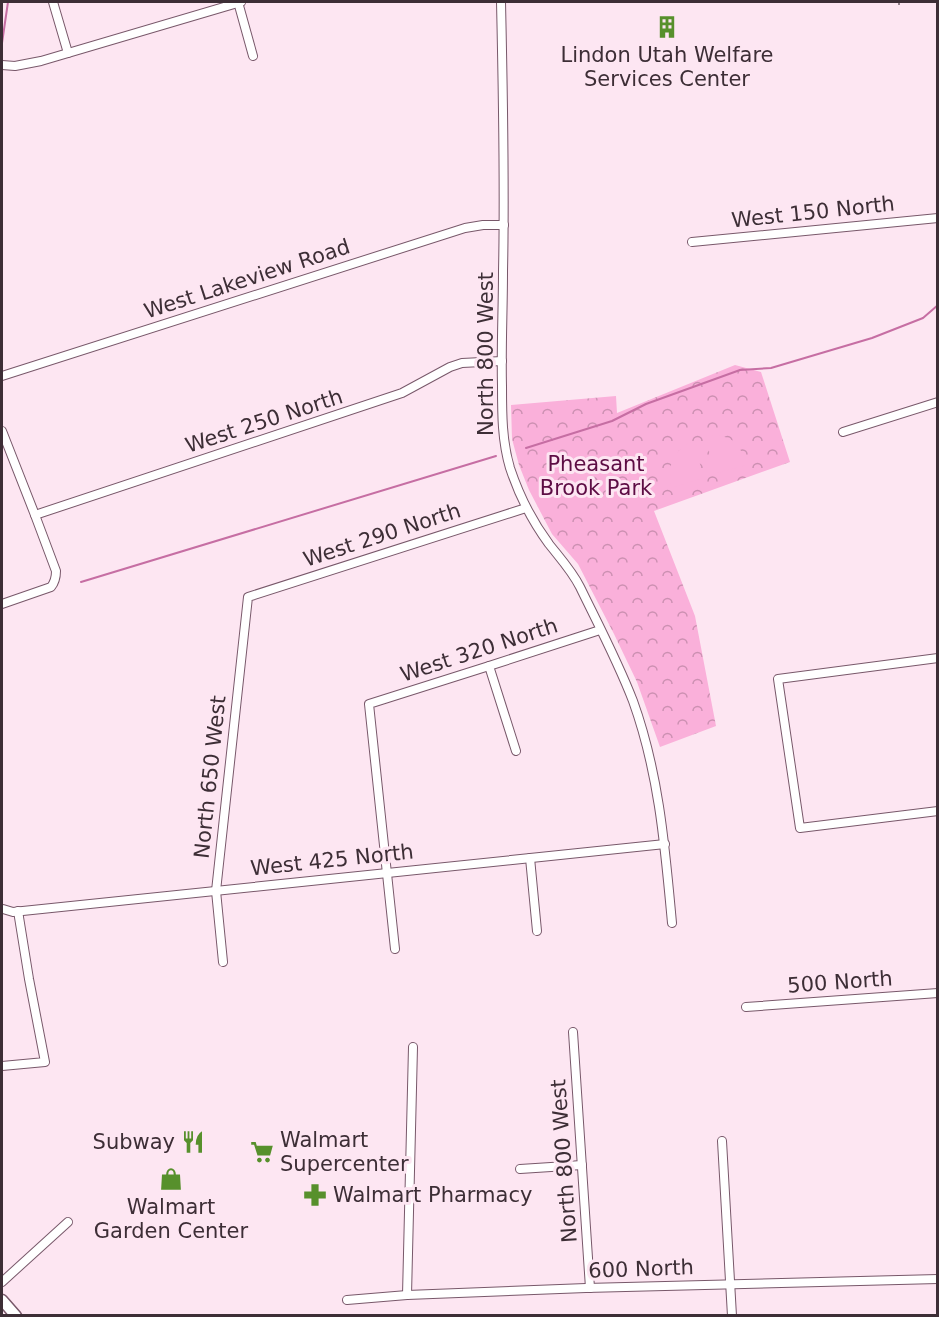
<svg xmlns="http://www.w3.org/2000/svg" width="939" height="1317" viewBox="0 0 939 1317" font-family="'DejaVu Sans',sans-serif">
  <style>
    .park { fill: url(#park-crowns) }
    .pitch { fill: #fab0da }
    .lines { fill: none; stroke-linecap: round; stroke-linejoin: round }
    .stream { stroke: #c66ea3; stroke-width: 2 }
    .minor-casing { stroke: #78586a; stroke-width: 10 }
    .major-casing { stroke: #78586a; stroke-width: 13 }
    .minor { stroke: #fff; stroke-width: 8 }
    .major { stroke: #fff; stroke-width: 10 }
    .rail { stroke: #917f89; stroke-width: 2; stroke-dasharray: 9 4.5; stroke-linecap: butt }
    .labels { text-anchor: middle; stroke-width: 6; stroke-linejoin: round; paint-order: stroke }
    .poi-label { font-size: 21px; fill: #3d2e36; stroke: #fde6f2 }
    .street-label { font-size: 21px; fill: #3d2e36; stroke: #fde6f2 }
    .park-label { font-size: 21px; fill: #5d0c44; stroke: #fde6f2 }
  </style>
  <defs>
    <pattern id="park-crowns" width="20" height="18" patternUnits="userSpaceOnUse" patternTransform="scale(1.5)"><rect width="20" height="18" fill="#fab0da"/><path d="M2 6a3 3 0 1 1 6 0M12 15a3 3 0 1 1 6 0" fill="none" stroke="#cc90b2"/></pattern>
  </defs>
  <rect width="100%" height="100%" fill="#fde6f2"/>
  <polygon class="park" points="735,365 761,372 790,462 654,511 695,616 716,726 660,747 637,682 614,634 578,564 552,534 529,490 519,465 512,439 511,405 616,396 617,413"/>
  <g class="pitch">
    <path d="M718,435C738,440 740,446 746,465L714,474L706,437Z"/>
    <path d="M695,440L703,478L671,488C669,462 670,452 695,440Z"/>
  </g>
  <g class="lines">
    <g class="stream">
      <polyline points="2,43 8,2"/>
      <polyline points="526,448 612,421 646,404 740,370 771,368 872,338 923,318 938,305"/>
      <polyline points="81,582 496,456"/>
    </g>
    <g class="minor-casing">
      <g id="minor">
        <polyline points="53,2 68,53"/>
        <polyline points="238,2 253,56"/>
        <path d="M501,2C503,91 505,181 503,271C503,309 501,348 502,386C502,414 502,441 510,468C519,495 532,521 549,544C560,558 572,571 580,587C598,624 618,662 633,701C659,773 665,847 672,923"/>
        <polyline points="2,65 15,66 41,61 241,2"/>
        <polyline points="692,242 938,218"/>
        <polyline points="2,376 465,228 483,225 504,225"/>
        <path d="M2,431L35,515L56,571C56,578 55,582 51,587L2,604"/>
        <polyline points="843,432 938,402"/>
        <polyline points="35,515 402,393 450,367 462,363 502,361"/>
        <polyline points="938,658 778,679 800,828 938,811"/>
        <polyline points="489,666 516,751"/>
        <polyline points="530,858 537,931"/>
        <polyline points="3,909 13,912 665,844"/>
        <polyline points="395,949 369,704 489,666 600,630"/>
        <polyline points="223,962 216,891 248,597 526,508"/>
        <polyline points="746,1007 938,993"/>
        <polyline points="573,1032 590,1288"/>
        <polyline points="2,1066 45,1062 29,979 18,911"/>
        <polyline points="722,1141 732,1316"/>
        <polyline points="520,1169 582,1165"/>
        <polyline points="2,1282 68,1222"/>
        <polyline points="407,1295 413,1047"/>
        <polyline points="347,1300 407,1295 586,1288 938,1279"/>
      </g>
    </g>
    <g class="major-casing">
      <polyline id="major" points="2,1300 16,1316"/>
    </g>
    <use href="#minor" class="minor"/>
    <use href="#major" class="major"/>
    <polyline class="rail" points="899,2 899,5"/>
  </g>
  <defs>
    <g id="building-bare" transform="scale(1.8)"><path d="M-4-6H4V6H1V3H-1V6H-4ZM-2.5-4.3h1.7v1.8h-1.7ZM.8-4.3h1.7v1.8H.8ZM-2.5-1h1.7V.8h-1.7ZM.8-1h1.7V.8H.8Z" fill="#57902c" stroke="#fde6f2" stroke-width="2.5" paint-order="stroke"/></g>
    <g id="restaurant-bare" transform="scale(1.8)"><path d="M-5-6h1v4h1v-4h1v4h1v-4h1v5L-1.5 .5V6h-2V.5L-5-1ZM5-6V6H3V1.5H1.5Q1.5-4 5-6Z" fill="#57902c" stroke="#fde6f2" stroke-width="2.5" paint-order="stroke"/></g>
    <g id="supermarket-bare" transform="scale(1.8)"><path d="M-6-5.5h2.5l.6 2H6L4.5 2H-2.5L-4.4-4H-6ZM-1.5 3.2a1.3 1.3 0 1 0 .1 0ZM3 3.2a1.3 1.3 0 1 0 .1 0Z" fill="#57902c" stroke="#fde6f2" stroke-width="2.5" paint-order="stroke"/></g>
    <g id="shop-bare" transform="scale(1.8)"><path d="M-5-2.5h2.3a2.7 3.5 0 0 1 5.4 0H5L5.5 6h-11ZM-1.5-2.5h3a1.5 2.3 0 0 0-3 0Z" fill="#57902c" stroke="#fde6f2" stroke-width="2.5" paint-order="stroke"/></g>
    <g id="pharmacy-bare" transform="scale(1.8)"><path d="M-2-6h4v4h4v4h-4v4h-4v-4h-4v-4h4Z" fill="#57902c" stroke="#fde6f2" stroke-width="2.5" paint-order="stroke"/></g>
  </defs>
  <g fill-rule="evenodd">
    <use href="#building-bare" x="667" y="27"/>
    <use href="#restaurant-bare" x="193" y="1142"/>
    <use href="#supermarket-bare" x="262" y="1152"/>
    <use href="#shop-bare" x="171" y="1179"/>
    <use href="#pharmacy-bare" x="315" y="1195"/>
  </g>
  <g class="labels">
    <g class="poi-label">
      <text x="667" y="62">Lindon Utah Welfare<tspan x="667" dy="24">Services Center</tspan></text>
      <text x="280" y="1147" text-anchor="start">Walmart<tspan x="280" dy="24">Supercenter</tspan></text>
      <text x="175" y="1149" text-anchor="end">Subway</text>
      <text x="333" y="1202" text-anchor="start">Walmart Pharmacy</text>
      <text x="171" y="1214">Walmart<tspan x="171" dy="24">Garden Center</tspan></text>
    </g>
    <g class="street-label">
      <text transform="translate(813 212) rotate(-6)" y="7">West 150 North</text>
      <text transform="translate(247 279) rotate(-18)" y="7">West Lakeview Road</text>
      <text transform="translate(486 354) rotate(-90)" y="7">North 800 West</text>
      <text transform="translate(264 421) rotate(-18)" y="7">West 250 North</text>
      <text transform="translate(382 535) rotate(-18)" y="7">West 290 North</text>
      <text transform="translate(479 650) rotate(-18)" y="7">West 320 North</text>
      <text transform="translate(210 777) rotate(-84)" y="7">North 650 West</text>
      <text transform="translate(332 860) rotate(-6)" y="7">West 425 North</text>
      <text transform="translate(840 982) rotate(-4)" y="7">500 North</text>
      <text transform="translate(564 1161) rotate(-94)" y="7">North 800 West</text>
      <text transform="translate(641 1269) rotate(-2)" y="7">600 North</text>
    </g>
    <g class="park-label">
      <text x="596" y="471">Pheasant<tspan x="596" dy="24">Brook Park</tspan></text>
    </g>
  </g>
  <rect width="939" height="1317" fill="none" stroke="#3d2e36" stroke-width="6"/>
</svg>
